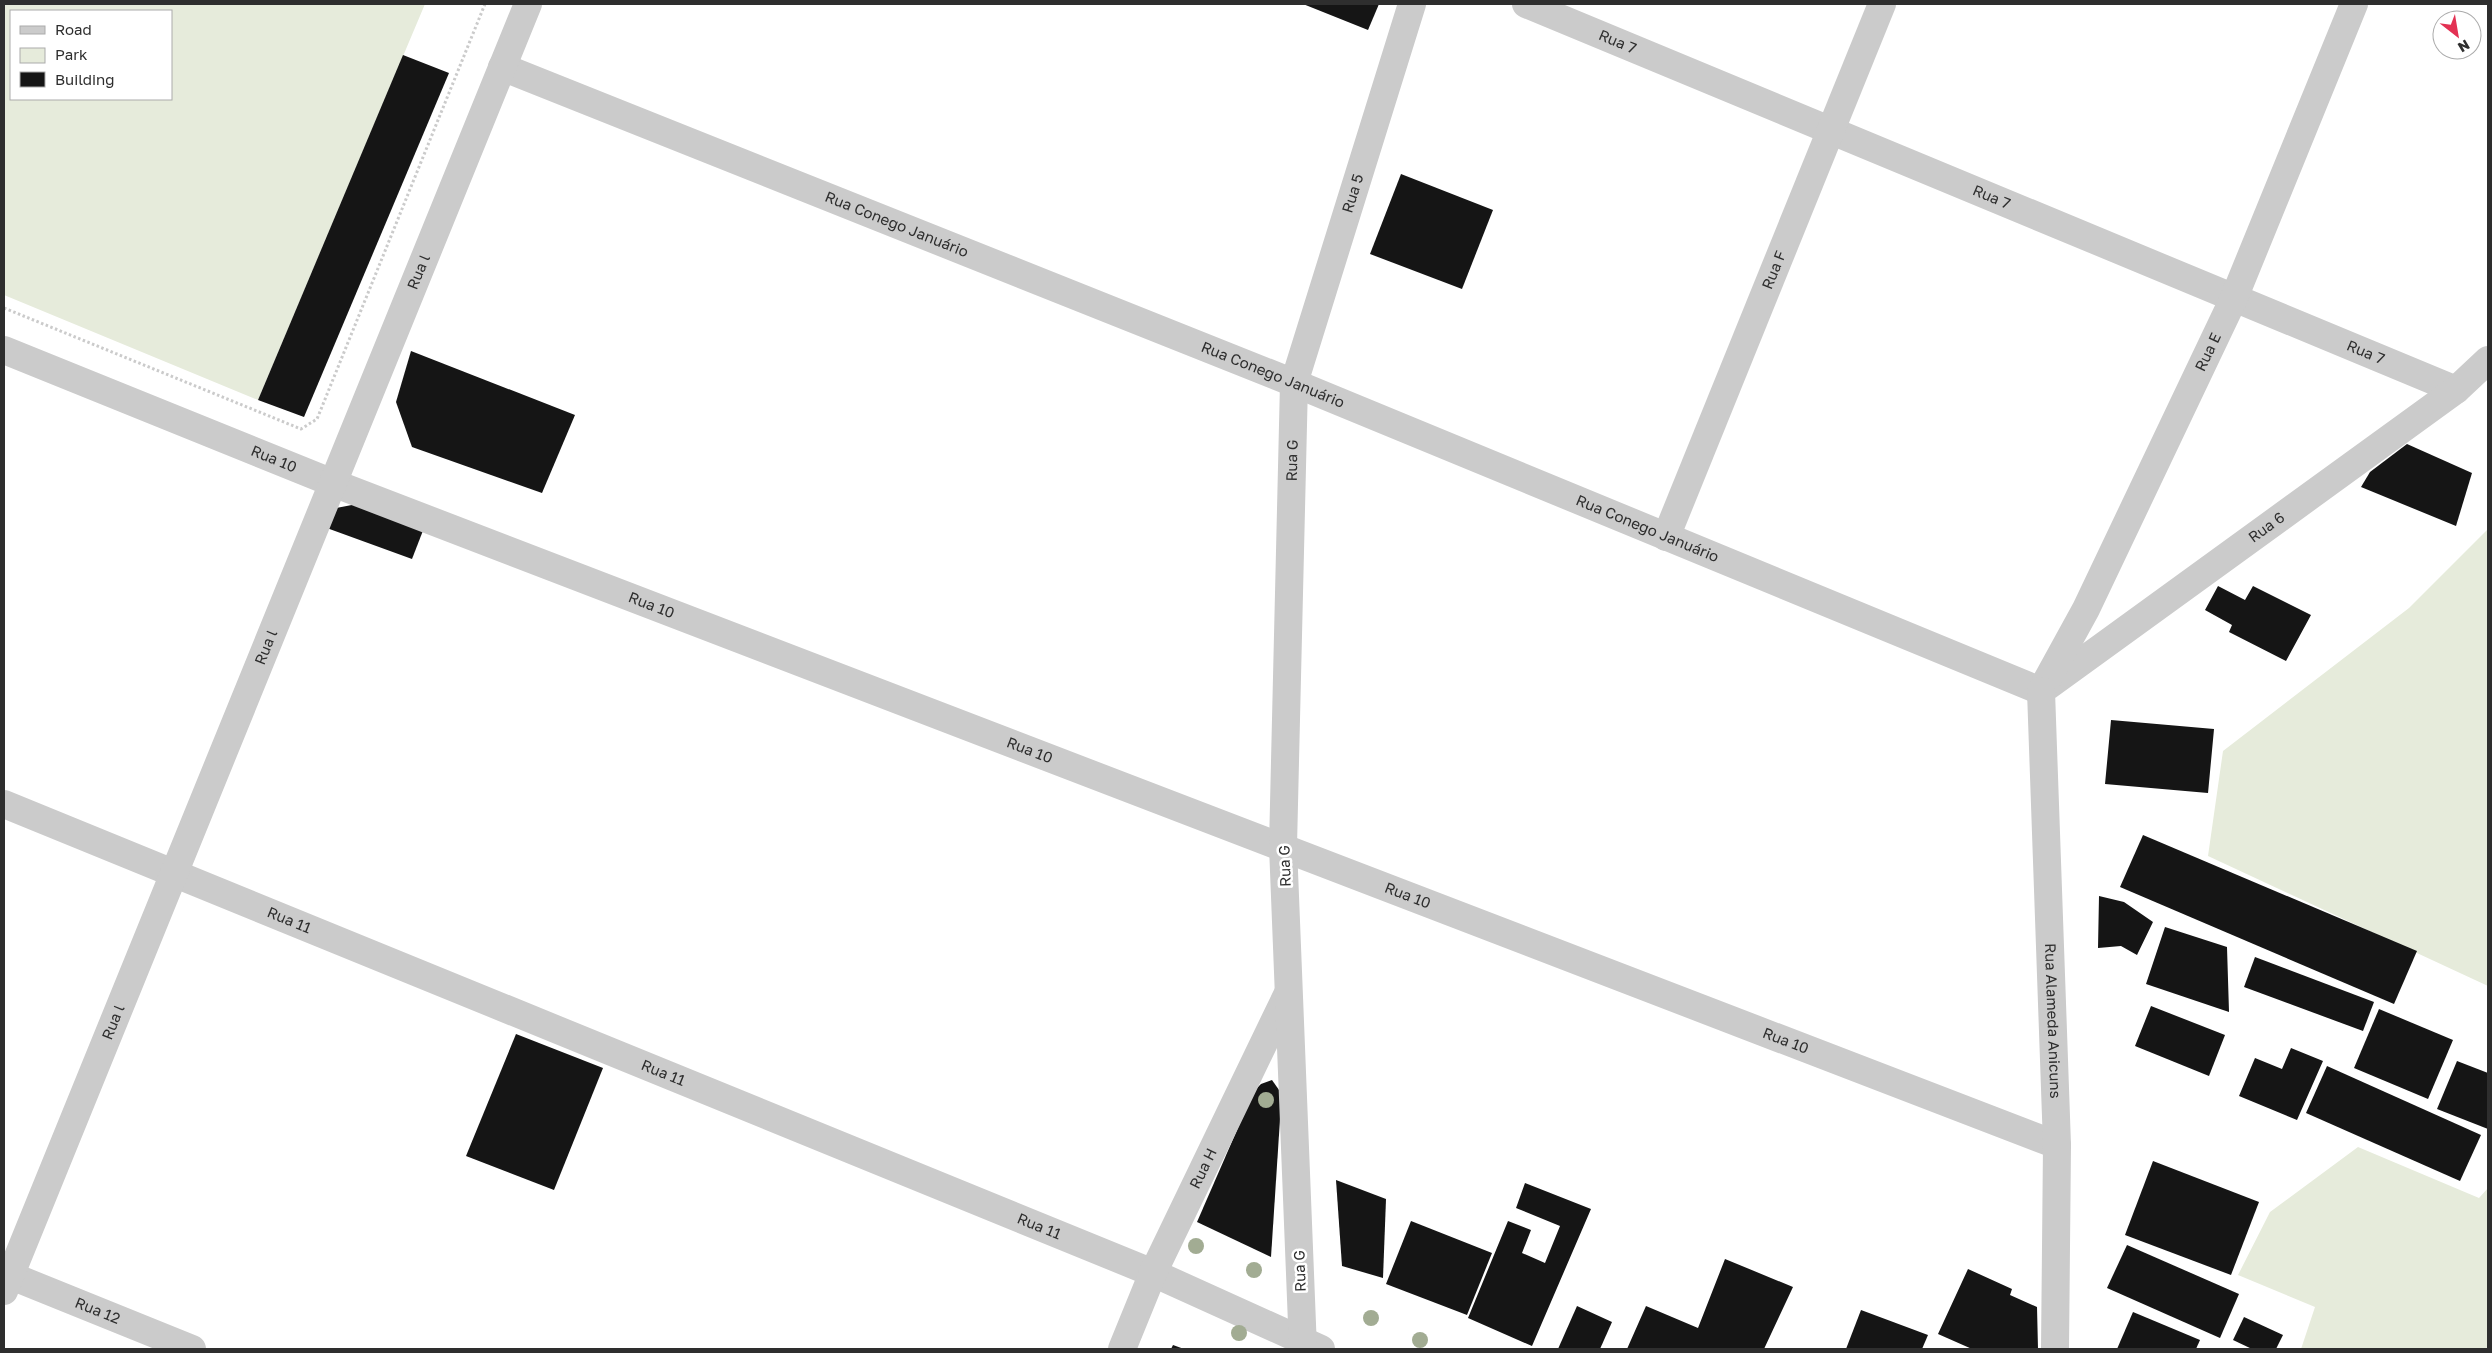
<svg xmlns="http://www.w3.org/2000/svg" width="2492" height="1353" viewBox="0 0 2492 1353" font-family="'Golos Text',sans-serif">
  <style>
    .green { fill: #e6ebdb; fill-rule: evenodd }
    .building { fill: #151515 }
    .lines { fill: none; stroke-linecap: round; stroke-linejoin: round }
    .path { stroke: #cbcbcb; stroke-width: 3; stroke-dasharray: 2.5 2.5; stroke-linecap: butt }
    .street { stroke: #cbcbcb; stroke-width: 28 }
    .tree { fill: #a2ac93 }
    .labels { text-anchor: middle; stroke-width: 5; stroke-linejoin: round; paint-order: stroke }
    .street-label { font-size: 15px; fill: #2e2e2e; stroke: #fff }
  </style>
  <rect width="100%" height="100%" fill="#fff"/>
  <g class="green">
    <path d="M4,4H425L258,400L4,295ZM11,11H171V99H11Z"/>
    <polygon points="2488,529 2488,986 2208,856 2223,751 2409,608"/>
    <polygon points="2358,1147 2479,1198 2488,1188 2488,1349 2301,1349 2315,1307 2238,1275 2270,1212"/>
  </g>
  <g class="building">
    <polygon points="1303,4 1379,4 1368,30"/>
    <polygon points="403,55 449,73 304,417 258,400"/>
    <polygon points="1401,174 1493,210 1462,289 1370,254"/>
    <polygon points="411,351 575,415 542,493 412,447 396,402"/>
    <polygon points="2407,444 2472,473 2456,526 2361,487 2370,472"/>
    <polygon points="357,504 424,528 412,559 324,527 331,509"/>
    <polygon points="2218,586 2245,600 2253,586 2311,615 2286,661 2229,632 2232,625 2205,610"/>
    <polygon points="2111,720 2214,729 2208,793 2105,784"/>
    <polygon points="2143,835 2417,951 2394,1004 2120,887"/>
    <polygon points="2099,896 2124,902 2153,922 2137,955 2121,946 2098,948"/>
    <polygon points="2165,927 2227,947 2229,1012 2146,984"/>
    <polygon points="2255,957 2374,1002 2363,1031 2244,987"/>
    <polygon points="2151,1006 2225,1035 2209,1076 2135,1046"/>
    <polygon points="2379,1009 2453,1040 2428,1099 2354,1068"/>
    <polygon points="516,1034 603,1068 554,1190 466,1156"/>
    <polygon points="2291,1048 2323,1061 2297,1120 2239,1096 2255,1058 2282,1069"/>
    <polygon points="2457,1061 2488,1073 2488,1129 2437,1109"/>
    <polygon points="2327,1066 2481,1135 2460,1181 2306,1113"/>
    <polygon points="1272,1080 1279,1090 1281,1104 1271,1257 1197,1222 1254,1091 1261,1084"/>
    <polygon points="2153,1161 2259,1202 2231,1275 2125,1235"/>
    <polygon points="1336,1180 1386,1199 1383,1278 1342,1266"/>
    <polygon points="1525,1183 1591,1209 1532,1346 1468,1318 1508,1221 1531,1230 1522,1253 1545,1263 1560,1226 1516,1208"/>
    <polygon points="1411,1221 1492,1253 1467,1315 1386,1284"/>
    <polygon points="2127,1245 2239,1294 2220,1338 2107,1288"/>
    <polygon points="1725,1259 1793,1287 1764,1349 1627,1349 1646,1306 1698,1328"/>
    <polygon points="1968,1269 2012,1289 2010,1295 2037,1307 2038,1349 1972,1349 1938,1334"/>
    <polygon points="1577,1306 1612,1322 1600,1349 1558,1349"/>
    <polygon points="1861,1310 1928,1335 1922,1349 1846,1349"/>
    <polygon points="2133,1312 2200,1340 2196,1349 2117,1349"/>
    <polygon points="2244,1317 2283,1335 2276,1349 2252,1349 2233,1340"/>
    <polygon points="1173,1345 1184,1349 1171,1349"/>
  </g>
  <g class="lines">
    <polyline class="path" points="4,308 301,429 317,419 485,4"/>
    <g class="street">
      <path id="s1" d="M1526,4L2456,390"/>
      <path id="s2" d="M502,67L1294,383L2041,691"/>
      <path id="s3" d="M4,350L333,483L2057,1145"/>
      <path id="s4" d="M1666,537L1882,4"/>
      <path id="s5" d="M2048,686L2456,390L2488,360"/>
      <path id="s6" d="M2041,691L2086,609L2234,298L2354,4"/>
      <path id="s7" d="M2041,691L2057,1145L2055,1349"/>
      <path id="s8" d="M4,804L1153,1273L1321,1349"/>
      <path id="s9" d="M4,1273L192,1349"/>
      <path id="s10" d="M4,1291L528,4"/>
      <path id="s11" d="M1122,1349L1153,1273L1287,995"/>
      <path id="s12" d="M1303,1349L1283,846L1294,383L1412,4"/>
    </g>
  </g>
  <g class="tree">
    <circle cx="1266" cy="1100" r="8"/>
    <circle cx="1196" cy="1246" r="8"/>
    <circle cx="1254" cy="1270" r="8"/>
    <circle cx="1371" cy="1318" r="8"/>
    <circle cx="1239" cy="1333" r="8"/>
    <circle cx="1420" cy="1340" r="8"/>
  </g>
  <g class="labels">
    <g class="street-label">
      <text dy="5" stroke="none"><textPath href="#s1" startOffset="99">Rua 7</textPath></text>
      <text dy="5" stroke="none"><textPath href="#s12" startOffset="1165">Rua 5</textPath></text>
      <text dy="5" stroke="none"><textPath href="#s1" startOffset="504">Rua 7</textPath></text>
      <text dy="5" stroke="none"><textPath href="#s2" startOffset="425">Rua Conego Januário</textPath></text>
      <text dy="5" stroke="none"><textPath href="#s4" startOffset="288">Rua F</textPath></text>
      <text dy="5" stroke="none"><textPath href="#s10" startOffset="1100">Rua l</textPath></text>
      <text dy="5" stroke="none"><textPath href="#s6" startOffset="378">Rua E</textPath></text>
      <text dy="5" stroke="none"><textPath href="#s1" startOffset="909">Rua 7</textPath></text>
      <text dy="5" stroke="none"><textPath href="#s2" startOffset="830">Rua Conego Januário</textPath></text>
      <text dy="5" stroke="none"><textPath href="#s3" startOffset="291">Rua 10</textPath></text>
      <text dy="5" stroke="none"><textPath href="#s12" startOffset="889">Rua G</textPath></text>
      <text dy="5" stroke="none"><textPath href="#s5" startOffset="270">Rua 6</textPath></text>
      <text dy="5" stroke="none"><textPath href="#s2" startOffset="1235">Rua Conego Januário</textPath></text>
      <text dy="5" stroke="none"><textPath href="#s3" startOffset="696">Rua 10</textPath></text>
      <text dy="5" stroke="none"><textPath href="#s10" startOffset="695">Rua l</textPath></text>
      <text dy="5" stroke="none"><textPath href="#s3" startOffset="1101">Rua 10</textPath></text>
      <text transform="translate(1285 866) rotate(-92)" y="5">Rua G</text>
      <text dy="5" stroke="none"><textPath href="#s3" startOffset="1506">Rua 10</textPath></text>
      <text dy="5" stroke="none"><textPath href="#s8" startOffset="308">Rua 11</textPath></text>
      <text dy="5" stroke="none"><textPath href="#s7" startOffset="330">Rua Alameda Anicuns</textPath></text>
      <text dy="5" stroke="none"><textPath href="#s10" startOffset="290">Rua l</textPath></text>
      <text dy="5" stroke="none"><textPath href="#s3" startOffset="1911">Rua 10</textPath></text>
      <text dy="5" stroke="none"><textPath href="#s8" startOffset="712">Rua 11</textPath></text>
      <text dy="5" stroke="none"><textPath href="#s11" startOffset="198">Rua H</textPath></text>
      <text dy="5" stroke="none"><textPath href="#s8" startOffset="1118">Rua 11</textPath></text>
      <text transform="translate(1300 1271) rotate(-92)" y="5">Rua G</text>
      <text dy="5" stroke="none"><textPath href="#s9" startOffset="101">Rua 12</textPath></text>
    </g>
  </g>
  <rect width="2492" height="1353" fill="none" stroke="#2e2e2e" stroke-width="10"/>
  <rect x="10" y="10" width="162" height="90" fill="#ffffff" stroke="#ababab"/>
  <rect x="20" y="26" width="25" height="8" fill="#cbcbcb" stroke="#ababab"/>
  <text x="55" y="35" font-size="15" fill="#2e2e2e">Road</text>
  <rect x="20" y="48" width="25" height="15" fill="#e6ebdb" stroke="#ababab"/>
  <text x="55" y="60" font-size="15" fill="#2e2e2e">Park</text>
  <rect x="20" y="72" width="25" height="15" fill="#151515" stroke="#ababab"/>
  <text x="55" y="85" font-size="15" fill="#2e2e2e">Building</text>
  <g transform="translate(2457 35) rotate(149)"><circle r="24" fill="#ffffff" stroke="#ababab"/>
  <path d="M0-4L9 19L0 12L-9 19Z" fill="#e33153"/>
  <text y="-8" font-size="14" font-weight="bold" text-anchor="middle" fill="#2e2e2e">N</text>
  </g>
</svg>
